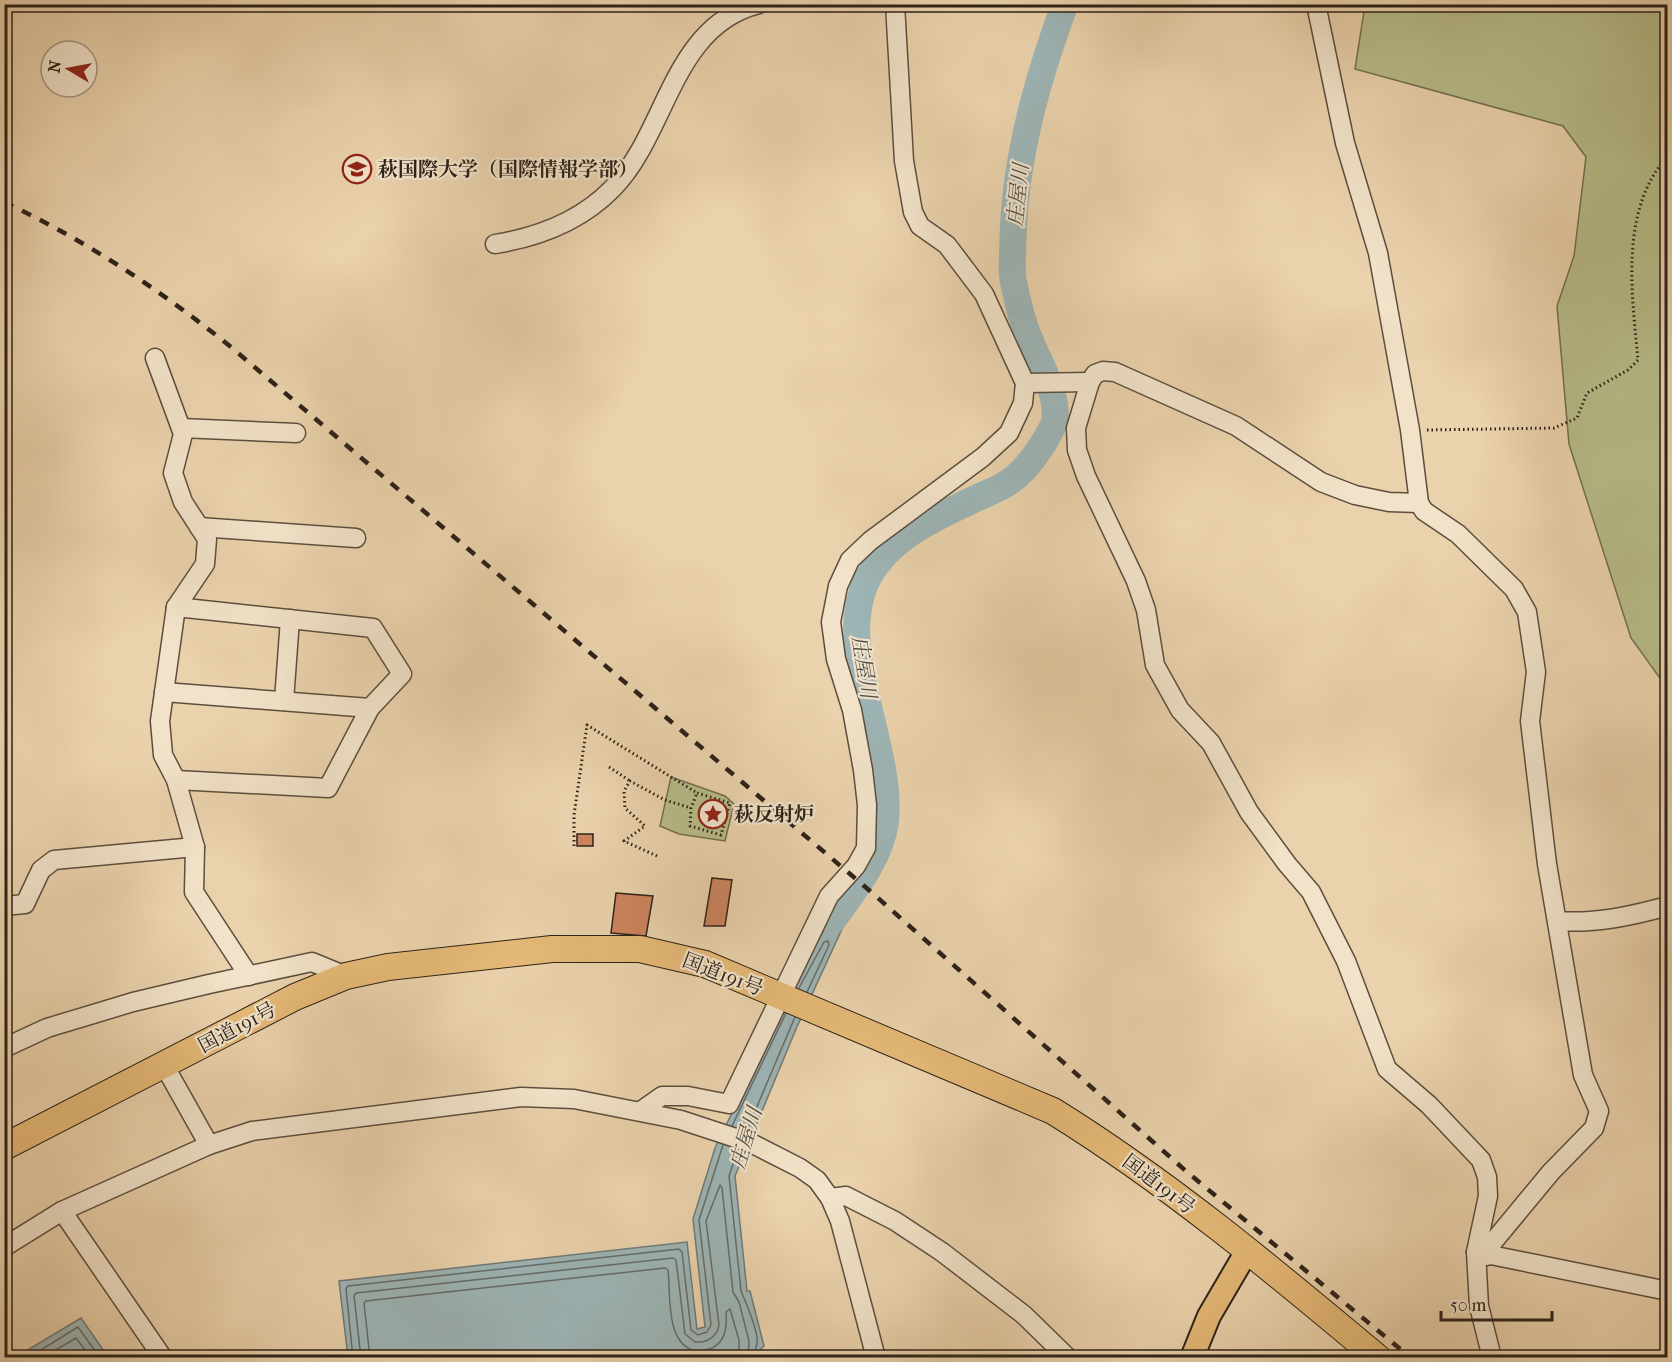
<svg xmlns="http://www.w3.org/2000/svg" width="1672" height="1362" viewBox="0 0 1672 1362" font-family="'IM FELL French Canon','Noto Serif JP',serif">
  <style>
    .green { fill: #b7bc89; stroke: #726f51; stroke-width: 1.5 }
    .water { fill: #9db5b6; stroke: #707a77; stroke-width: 1.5 }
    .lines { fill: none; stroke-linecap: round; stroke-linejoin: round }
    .shore { stroke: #646c68; stroke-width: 1.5 }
    .river { stroke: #9db5b6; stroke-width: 27 }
    .building { fill: #cc845e; stroke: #2c2219; stroke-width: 1.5 }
    .minor-casing { stroke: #5c4e3e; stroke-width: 21 }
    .major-casing { stroke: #2c2219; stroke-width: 26 }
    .highway-casing { stroke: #2c2219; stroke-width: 28 }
    .path { stroke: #2c2219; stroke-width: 3; stroke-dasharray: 1.5 3; stroke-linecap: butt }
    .minor { stroke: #f1e2c9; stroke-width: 18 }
    .major { stroke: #e5b976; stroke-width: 22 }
    .highway { stroke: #e5b976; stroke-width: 26 }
    .rail { stroke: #2c2219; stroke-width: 4.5; stroke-dasharray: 10 10; stroke-linecap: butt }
    .labels { text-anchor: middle; stroke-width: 4.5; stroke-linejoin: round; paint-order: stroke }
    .poi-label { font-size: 20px; font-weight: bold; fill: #2c2219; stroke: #f1e2c9; text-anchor: start }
    .street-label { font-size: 20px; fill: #2c2219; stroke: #f1e2c9 }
    .water-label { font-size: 21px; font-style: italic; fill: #4e4e48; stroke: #f1e2c9 }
  </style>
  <rect width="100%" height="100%" fill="#ead2ac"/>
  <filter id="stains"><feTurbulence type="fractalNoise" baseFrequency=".00333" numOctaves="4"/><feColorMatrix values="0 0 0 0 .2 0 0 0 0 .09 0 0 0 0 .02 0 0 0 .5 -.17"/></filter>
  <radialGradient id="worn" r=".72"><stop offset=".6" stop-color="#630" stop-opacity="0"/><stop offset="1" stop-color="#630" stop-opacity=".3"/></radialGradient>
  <g class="green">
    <polygon points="1365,5 1667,5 1667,688 1631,638 1569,444 1557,306 1574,256 1586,157 1563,126 1355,69"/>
    <polygon points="671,777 725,796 734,804 725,841 679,834 660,826"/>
  </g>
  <g class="water">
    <polygon points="849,887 859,892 796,1029 735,1176 747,1291 750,1291 764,1346 760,1350 762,1357 348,1357 339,1281 687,1242 697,1329 705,1327 693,1219 715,1148 805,962"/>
    <polygon points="81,1318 108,1357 16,1357"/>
  </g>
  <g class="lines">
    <g class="shore">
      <polyline points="799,988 824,942 828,941 829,945 807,992"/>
      <polyline points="732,1126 786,1013"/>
      <polyline points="747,1130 795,1017"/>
      <path d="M738,1150L729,1176L741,1291C745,1300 759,1333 757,1343C756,1350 754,1350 756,1358"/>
      <polyline points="28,1358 78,1327 100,1358"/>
      <polyline points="42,1358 76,1338 91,1358"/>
      <polyline points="353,1358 346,1289 348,1286 679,1249 682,1252 691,1330 698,1335 707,1332 711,1325 699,1220 723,1145"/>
      <path d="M361,1358L354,1296L356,1293L673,1258L676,1260L685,1334L695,1342C707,1343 717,1337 719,1325L706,1221L720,1185L722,1188L733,1292L739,1302L749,1341L748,1358"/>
      <path d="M370,1358L364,1303L366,1301L665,1268L668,1270C671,1295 665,1345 696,1351C722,1351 728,1334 726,1312L730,1309L739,1340V1358"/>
    </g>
    <path class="river" d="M833,920C852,893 880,859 885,824C895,751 834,651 866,582C888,536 938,517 981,496C990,492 1001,488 1009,482C1024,472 1037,454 1046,439C1049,433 1054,426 1055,420C1058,386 1032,353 1023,321C1019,308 1016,294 1013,280C1011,267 1013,252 1013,239C1015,158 1037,80 1065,4"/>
  </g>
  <g class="building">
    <polygon points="708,805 720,808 716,826 705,823"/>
    <rect x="577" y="834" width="16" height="12"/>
    <polygon points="712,878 732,880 725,926 704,926"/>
    <polygon points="616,893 653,896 646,936 611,933"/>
  </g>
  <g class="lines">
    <g class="minor-casing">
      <g id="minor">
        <polyline points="1316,4 1345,143 1378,253 1410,430 1419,503 1424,511 1458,534 1514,589 1527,612 1536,672 1530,721 1547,864 1583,1075 1599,1111 1594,1128 1551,1172 1493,1242 1487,1256"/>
        <path d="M495,244C539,237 581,221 613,188C667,133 672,25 759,4"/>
        <polyline points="155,358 183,434 173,473 183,502 207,539 205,564 176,607 160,721 163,755 176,780 195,847 194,892 249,976"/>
        <polyline points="1025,383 1090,382"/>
        <polyline points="181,428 296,433"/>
        <polyline points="1419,503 1389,502 1355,495 1321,482 1236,426 1115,372 1103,371 1095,374 1090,382 1076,428 1077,450 1086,476 1136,581 1146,610 1155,665 1180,710 1211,743 1249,812 1287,864 1311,892 1346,961 1387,1069 1429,1105 1481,1160 1487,1177 1488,1196 1476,1252 1479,1306 1492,1358"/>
        <polyline points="199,527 356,538"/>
        <polyline points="176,607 373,628 402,674 370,708 328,788 176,780"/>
        <polyline points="164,692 370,708"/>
        <polyline points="284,701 290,619"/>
        <polyline points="4,906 25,904 41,870 54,860 195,847"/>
        <path d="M1557,921C1596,924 1631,916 1668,906"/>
        <polyline points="4,1048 47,1028 133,1002 209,984 312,962 346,976"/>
        <polyline points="164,1065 209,1145"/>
        <polyline points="642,1110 662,1096 688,1096 729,1104 829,896 856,866 866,848 867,805 863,770 852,710 836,659 831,622 838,586 850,560 870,541 983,457 1009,433 1023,403 1025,383 984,294 947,245 920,226 913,212 904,161 895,4"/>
        <polyline points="830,1198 846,1196 895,1221 942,1252 1024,1315 1068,1358"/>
        <polyline points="62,1211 163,1358"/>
        <polyline points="4,1247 62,1211 209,1145 252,1131 521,1097 574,1099 681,1120 751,1143 800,1168 817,1180 830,1198 840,1221 876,1358"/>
        <polyline points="1476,1252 1668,1291"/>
      </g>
    </g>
    <g class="major-casing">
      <polyline id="major" points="1192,1358 1209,1316 1247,1251"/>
    </g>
    <g class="highway-casing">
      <path id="highway" d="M4,1147L295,997L346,976L388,967L552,949H640L705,964L1053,1111C1169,1183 1274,1271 1378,1358"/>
    </g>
    <g class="path">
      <path d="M1427,430L1554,428L1577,418L1587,393L1628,370L1638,360C1632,294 1619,209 1668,156"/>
      <polyline points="609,767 630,781"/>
      <polygon points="697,793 730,803 721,835 690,826 691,808"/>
      <polyline points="574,846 574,815 587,725 697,793"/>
      <polyline points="657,856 624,841 645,826 625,808 624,791 630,781 665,800 691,808"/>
    </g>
    <use href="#minor" class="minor"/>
    <use href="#major" class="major"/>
    <use href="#highway" class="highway"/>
    <path class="rail" d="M4,202C87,241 160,290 231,347L870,891L1187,1172L1411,1358"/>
  </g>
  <defs>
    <g id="university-ring" transform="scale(1.5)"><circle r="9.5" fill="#f1e2c9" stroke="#8f2418" stroke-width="1.5"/><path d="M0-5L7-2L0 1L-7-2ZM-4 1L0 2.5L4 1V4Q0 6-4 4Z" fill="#8f2418"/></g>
    <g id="sight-ring" transform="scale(1.5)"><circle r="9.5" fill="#f1e2c9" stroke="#8f2418" stroke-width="1.5"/><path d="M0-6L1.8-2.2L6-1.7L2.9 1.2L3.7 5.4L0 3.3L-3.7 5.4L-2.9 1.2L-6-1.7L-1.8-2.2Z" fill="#8f2418"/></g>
  </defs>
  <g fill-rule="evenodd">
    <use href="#university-ring" x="357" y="169"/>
    <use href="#sight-ring" x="713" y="814"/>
  </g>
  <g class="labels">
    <g class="poi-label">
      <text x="378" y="176">萩国際大学（国際情報学部）</text>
      <text x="734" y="821">萩反射炉</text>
    </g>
    <g class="street-label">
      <text transform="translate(723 974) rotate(21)" y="7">国道191号</text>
      <text transform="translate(237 1027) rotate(-28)" y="7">国道191号</text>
      <text transform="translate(1159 1184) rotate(37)" y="7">国道191号</text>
    </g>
    <g class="water-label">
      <text transform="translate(1018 195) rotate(-84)" y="7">庄屋川</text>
      <text transform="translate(864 667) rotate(81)" y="7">庄屋川</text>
      <text transform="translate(746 1138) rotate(-73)" y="7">庄屋川</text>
    </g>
  </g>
  <rect width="1672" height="1362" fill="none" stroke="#ead2ac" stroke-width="24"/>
  <rect x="6" y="6" width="1660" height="1350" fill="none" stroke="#2c2219" stroke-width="3"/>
  <rect x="12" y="12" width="1648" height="1338" fill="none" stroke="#2c2219" stroke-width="1.5"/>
  <g transform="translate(69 69) rotate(280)"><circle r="28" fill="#f1e2c9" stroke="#a29583" stroke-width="1.5"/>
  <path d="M0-4.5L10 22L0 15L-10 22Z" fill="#8f2418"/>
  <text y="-9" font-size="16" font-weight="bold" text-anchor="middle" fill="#2c2219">N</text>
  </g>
  <path d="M1441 1311v9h111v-9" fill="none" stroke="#2c2219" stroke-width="3"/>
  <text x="1450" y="1311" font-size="18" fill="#2c2219" stroke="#f1e2c9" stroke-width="4.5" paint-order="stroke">50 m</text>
  <rect width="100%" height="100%" filter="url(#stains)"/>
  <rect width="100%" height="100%" fill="url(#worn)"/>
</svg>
